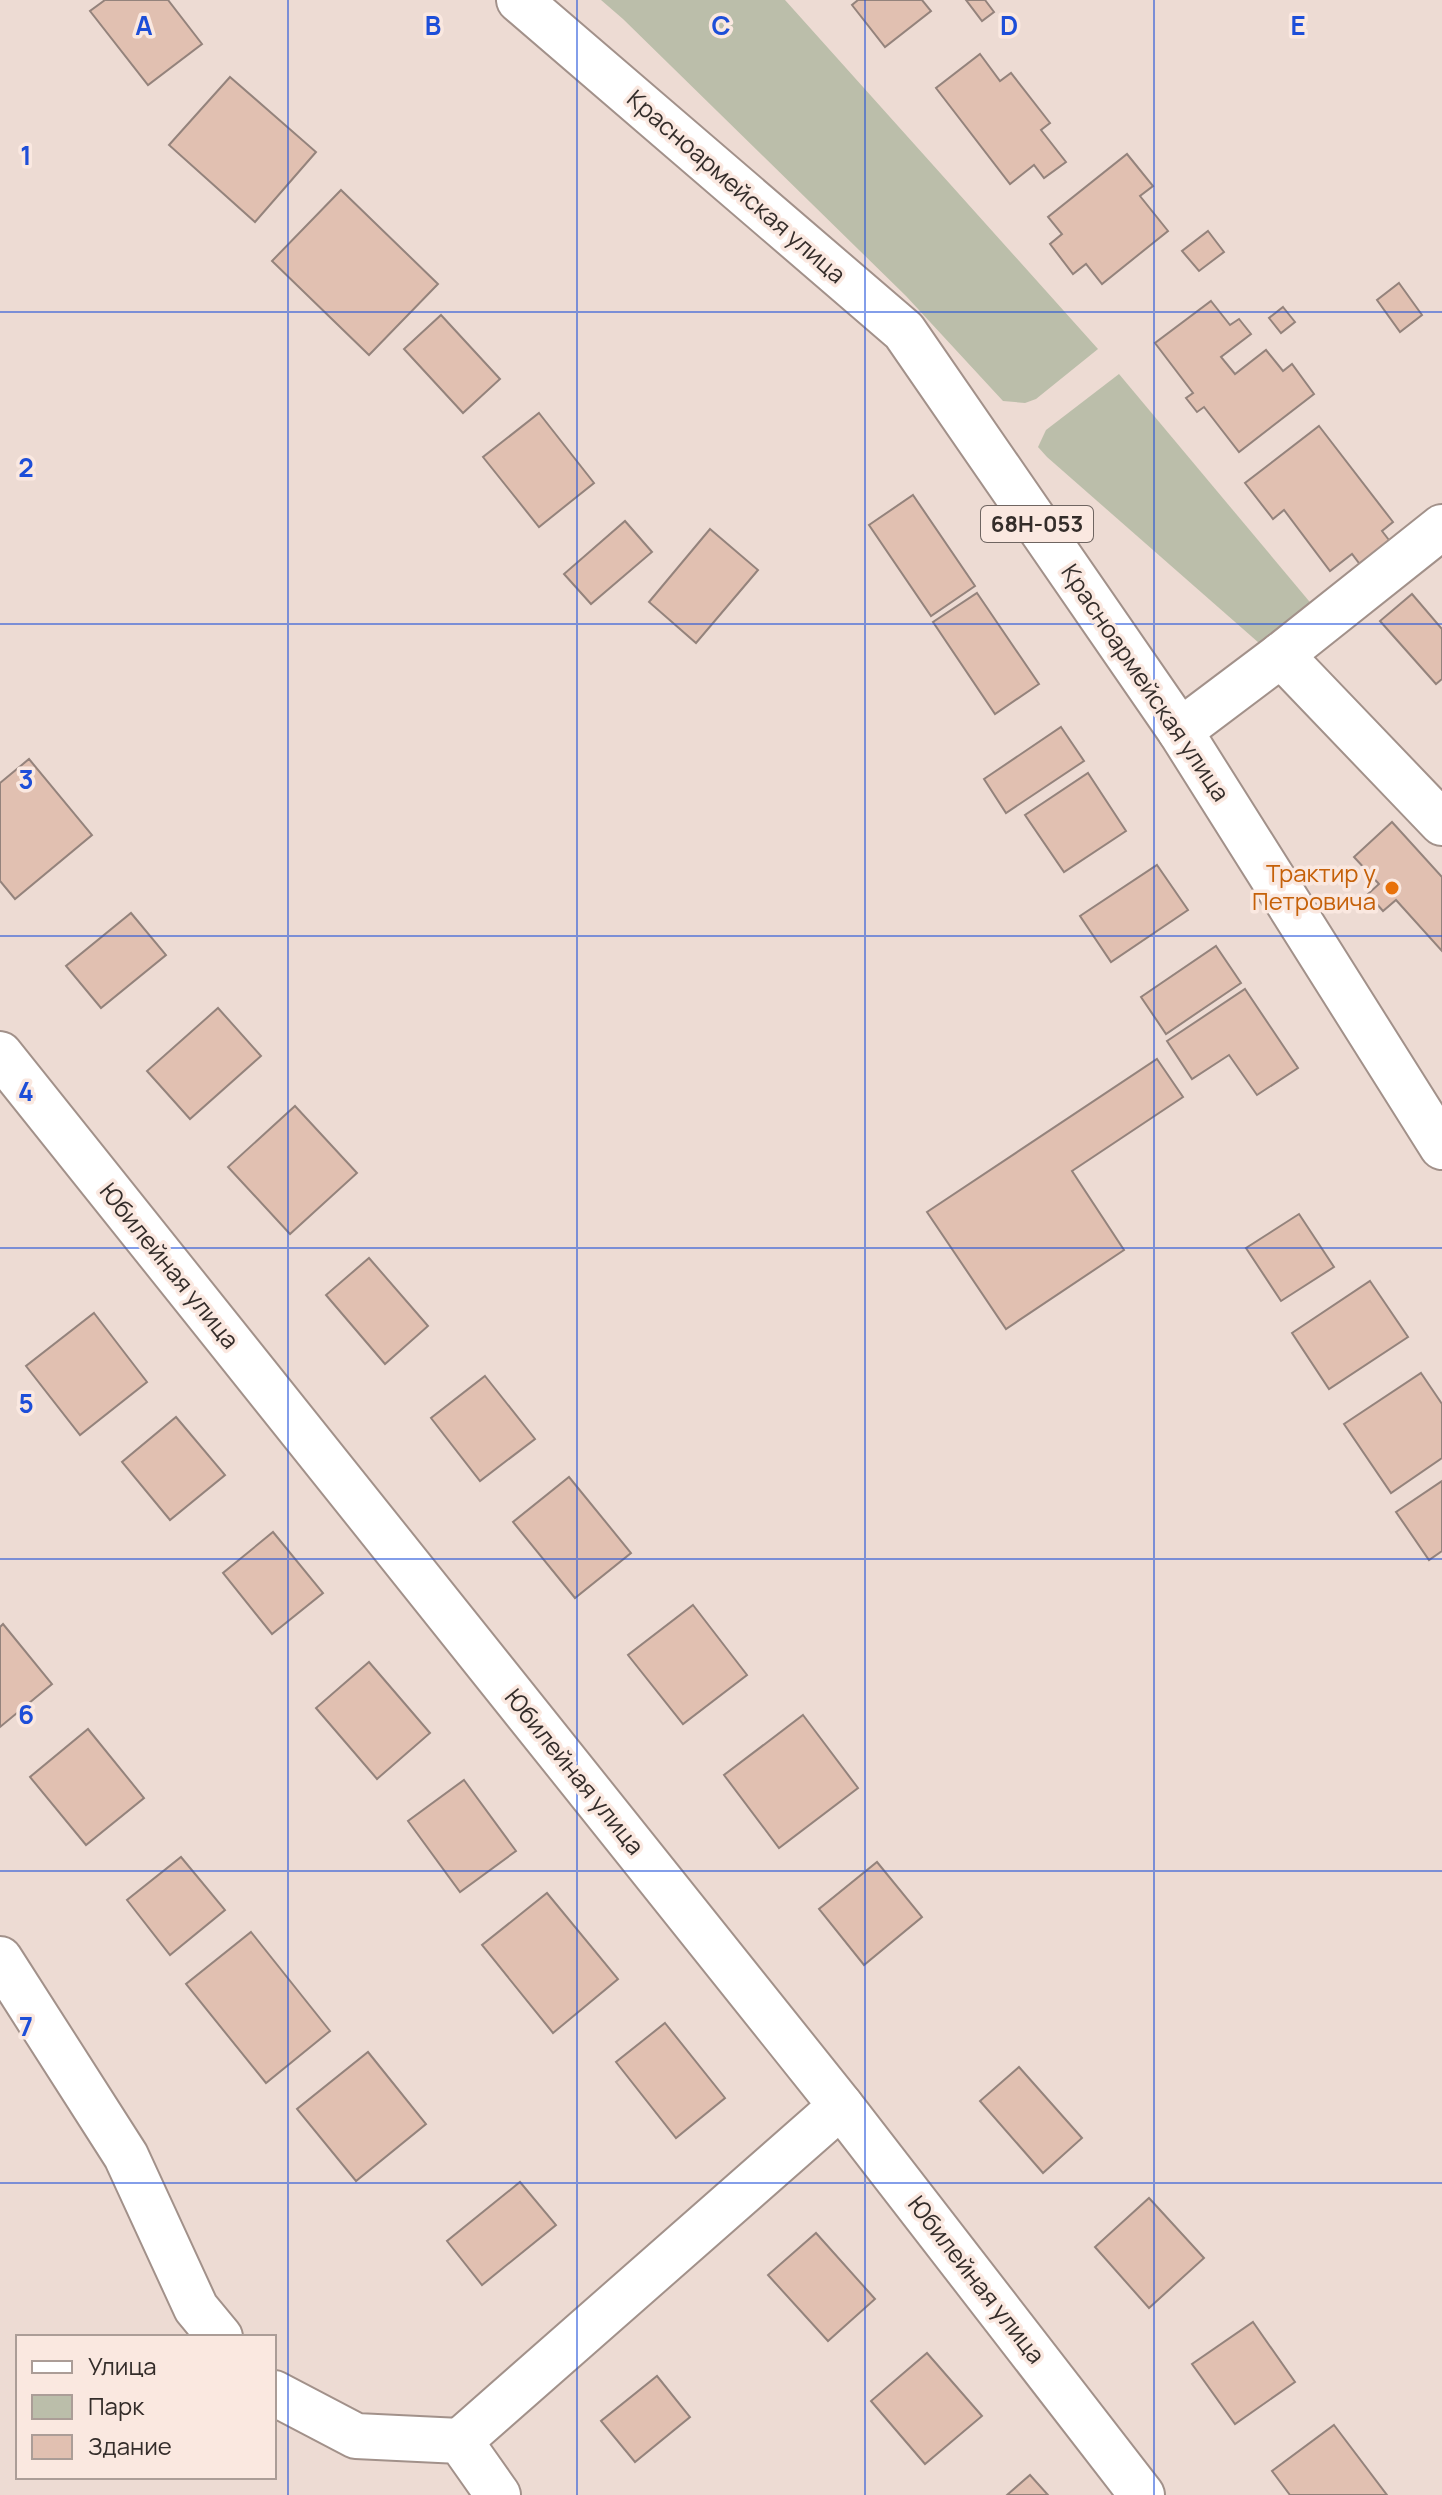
<svg xmlns="http://www.w3.org/2000/svg" width="1442" height="2495" viewBox="0 0 1442 2495" font-family="Manrope,sans-serif">
  <style>
    .green { fill: #bbbeaa }
    .building { fill: #e1c0b1; stroke: #94837c; stroke-width: 2 }
    .lines { fill: none; stroke-linecap: round; stroke-linejoin: round }
    .minor-casing { stroke: #a2918a; stroke-width: 48 }
    .primary-casing { stroke: #a2918a; stroke-width: 48 }
    .minor { stroke: #fff; stroke-width: 44 }
    .primary { stroke: #fff; stroke-width: 44 }
    .grid { fill: none; stroke: #1d4ed8; stroke-width: 2; stroke-opacity: 0.55 }
    .food-dot { fill: #e8710a; stroke: #fae8e0; stroke-width: 3 }
    .labels { text-anchor: middle; stroke-width: 7; stroke-linejoin: round; paint-order: stroke }
    .shield { fill: #fae8e0; stroke: #6f6561; stroke-width: 2 }
    .shield-label { font-size: 22px; font-weight: bold; fill: #342d2a }
    .street-label { font-size: 24px; fill: #342d2a; stroke: #fae8e0 }
    .food-label { font-size: 24px; fill: #c56008; stroke: #fae8e0; text-anchor: end }
    .grid-label { font-size: 26px; text-anchor: middle; font-weight: bold; fill: #1d4ed8; stroke: #fae8e0; stroke-width: 7; stroke-linejoin: round; paint-order: stroke }
  </style>
  <rect width="100%" height="100%" fill="#eddbd3"/>
  <g class="green">
    <polygon points="601,0 785,0 1098,349 1036,399 1025,403 1003,401 906,296 623,19"/>
    <polygon points="1119,374 1319,613 1266,646 1259,643 1047,457 1038,447 1046,430"/>
  </g>
  <g class="building">
    <polygon points="105,0 168,0 202,44 148,85 90,11"/>
    <polygon points="858,0 922,0 931,11 885,47 852,5"/>
    <polygon points="966,0 985,0 994,12 982,21"/>
    <polygon points="980,54 1000,81 1011,73 1050,123 1041,130 1066,162 1044,178 1034,165 1010,184 936,88"/>
    <polygon points="230,77 316,152 255,222 169,145"/>
    <polygon points="1127,154 1153,186 1140,196 1168,231 1102,284 1086,264 1073,274 1050,244 1062,234 1048,217"/>
    <polygon points="341,190 438,284 369,355 272,261"/>
    <polygon points="1208,231 1224,252 1199,271 1182,251"/>
    <polygon points="1399,283 1422,315 1400,332 1377,300"/>
    <polygon points="1211,301 1230,325 1239,319 1251,334 1221,357 1235,374 1266,350 1283,371 1292,364 1314,394 1239,452 1204,407 1197,412 1186,398 1193,393 1155,343"/>
    <polygon points="1283,307 1295,322 1281,333 1269,318"/>
    <polygon points="441,315 500,379 463,413 404,349"/>
    <polygon points="539,413 594,483 539,527 483,457"/>
    <polygon points="1319,426 1393,522 1382,531 1392,544 1362,567 1352,554 1330,571 1284,510 1273,519 1245,483"/>
    <polygon points="913,495 975,586 931,616 869,525"/>
    <polygon points="625,521 652,552 591,604 564,574"/>
    <polygon points="710,529 758,570 696,643 649,602"/>
    <polygon points="977,593 1039,684 995,714 933,622"/>
    <polygon points="1412,594 1442,629 1442,679 1436,684 1380,621"/>
    <polygon points="1061,727 1084,761 1006,813 984,779"/>
    <polygon points="29,759 92,835 15,899 0,881 0,783"/>
    <polygon points="1088,773 1126,831 1064,872 1025,815"/>
    <polygon points="1392,822 1442,877 1442,951 1396,900 1383,911 1368,894 1379,884 1354,857"/>
    <polygon points="1157,865 1188,910 1111,962 1080,916"/>
    <polygon points="131,913 166,955 101,1008 66,966"/>
    <polygon points="1216,946 1241,983 1166,1034 1141,997"/>
    <polygon points="1245,989 1298,1068 1257,1095 1229,1055 1192,1079 1167,1041"/>
    <polygon points="218,1008 261,1056 190,1119 147,1071"/>
    <polygon points="1157,1059 1183,1097 1072,1171 1124,1250 1006,1329 927,1212"/>
    <polygon points="295,1106 357,1173 290,1234 228,1167"/>
    <polygon points="1299,1214 1334,1267 1281,1301 1246,1248"/>
    <polygon points="369,1258 428,1326 385,1364 326,1295"/>
    <polygon points="1370,1281 1408,1337 1329,1389 1292,1333"/>
    <polygon points="94,1313 147,1382 80,1435 26,1366"/>
    <polygon points="1421,1373 1442,1404 1442,1458 1391,1493 1344,1424"/>
    <polygon points="485,1376 535,1439 480,1481 431,1418"/>
    <polygon points="176,1417 225,1475 170,1520 122,1462"/>
    <polygon points="569,1477 631,1553 575,1598 513,1522"/>
    <polygon points="1442,1481 1442,1551 1429,1560 1396,1512"/>
    <polygon points="273,1532 323,1593 272,1634 223,1573"/>
    <polygon points="693,1605 747,1675 683,1724 628,1655"/>
    <polygon points="3,1624 52,1684 0,1727 0,1627"/>
    <polygon points="369,1662 430,1733 377,1779 316,1708"/>
    <polygon points="803,1715 858,1788 779,1848 724,1775"/>
    <polygon points="88,1729 144,1798 86,1845 30,1777"/>
    <polygon points="464,1780 516,1851 460,1892 408,1821"/>
    <polygon points="181,1857 225,1910 170,1955 127,1900"/>
    <polygon points="877,1862 922,1917 864,1965 819,1909"/>
    <polygon points="547,1893 618,1979 553,2033 482,1945"/>
    <polygon points="251,1932 330,2031 266,2083 186,1984"/>
    <polygon points="665,2023 725,2098 676,2138 616,2062"/>
    <polygon points="368,2052 426,2124 356,2181 297,2109"/>
    <polygon points="1019,2067 1082,2138 1043,2173 980,2101"/>
    <polygon points="520,2182 556,2225 482,2285 447,2241"/>
    <polygon points="1149,2198 1204,2258 1149,2308 1095,2247"/>
    <polygon points="816,2233 875,2299 828,2341 768,2275"/>
    <polygon points="1253,2322 1295,2382 1235,2424 1192,2364"/>
    <polygon points="927,2353 982,2416 925,2464 871,2401"/>
    <polygon points="657,2376 690,2417 635,2462 601,2421"/>
    <polygon points="1334,2425 1387,2495 1290,2495 1272,2471"/>
    <polygon points="1030,2475 1048,2495 1007,2495"/>
  </g>
  <g class="lines">
    <g class="minor-casing">
      <g id="minor">
        <polyline points="1281,655 1442,527"/>
        <polyline points="1180,731 1281,655 1442,823"/>
        <polyline points="0,1054 841,2106 1142,2495"/>
        <polyline points="0,1959 126,2156 196,2308 220,2337"/>
        <polyline points="274,2393 356,2436 460,2441 498,2495"/>
        <polyline points="460,2441 841,2106"/>
      </g>
    </g>
    <g class="primary-casing">
      <polyline id="primary" points="519,0 904,331 1180,731 1442,1147"/>
    </g>
    <use href="#minor" class="minor"/>
    <use href="#primary" class="primary"/>
  </g>
  <path class="grid" d="M288,0V2495M577,0V2495M865,0V2495M1154,0V2495M0,312H1442M0,624H1442M0,936H1442M0,1248H1442M0,1559H1442M0,1871H1442M0,2183H1442"/>
  <circle class="food-dot" cx="1392" cy="888" r="8"/>
  <g class="labels">
    <rect class="shield" x="981" y="506" width="112" height="36" rx="6"/>
    <g class="shield-label">
      <text x="1037" y="532">68Н-053</text>
    </g>
    <g class="street-label">
      <text transform="translate(736 187) rotate(41)" y="8">Красноармейская улица</text>
      <text transform="translate(1145 683) rotate(56)" y="8">Красноармейская улица</text>
      <text transform="translate(169 1266) rotate(51)" y="8">Юбилейная улица</text>
      <text transform="translate(574 1772) rotate(51)" y="8">Юбилейная улица</text>
      <text transform="translate(976 2280) rotate(52)" y="8">Юбилейная улица</text>
    </g>
    <g class="food-label">
      <text x="1376" y="882">Трактир у<tspan x="1376" dy="28">Петровича</tspan></text>
    </g>
  </g>
  <g class="grid-label">
    <text x="144" y="35">A</text>
    <text x="433" y="35">B</text>
    <text x="721" y="35">C</text>
    <text x="1009" y="35">D</text>
    <text x="1298" y="35">E</text>
    <text x="26" y="165">1</text>
    <text x="26" y="477">2</text>
    <text x="26" y="789">3</text>
    <text x="26" y="1101">4</text>
    <text x="26" y="1413">5</text>
    <text x="26" y="1724">6</text>
    <text x="26" y="2036">7</text>
  </g>
  <rect x="16" y="2335" width="260" height="144" fill="#fae8e0" stroke="#ab9d97" stroke-width="2"/>
  <rect x="32" y="2361" width="40" height="12" fill="#ffffff" stroke="#ab9d97" stroke-width="2"/>
  <text x="88" y="2375" font-size="24" fill="#342d2a">Улица</text>
  <rect x="32" y="2395" width="40" height="24" fill="#bbbeaa" stroke="#ab9d97" stroke-width="2"/>
  <text x="88" y="2415" font-size="24" fill="#342d2a">Парк</text>
  <rect x="32" y="2435" width="40" height="24" fill="#e1c0b1" stroke="#ab9d97" stroke-width="2"/>
  <text x="88" y="2455" font-size="24" fill="#342d2a">Здание</text>
</svg>
